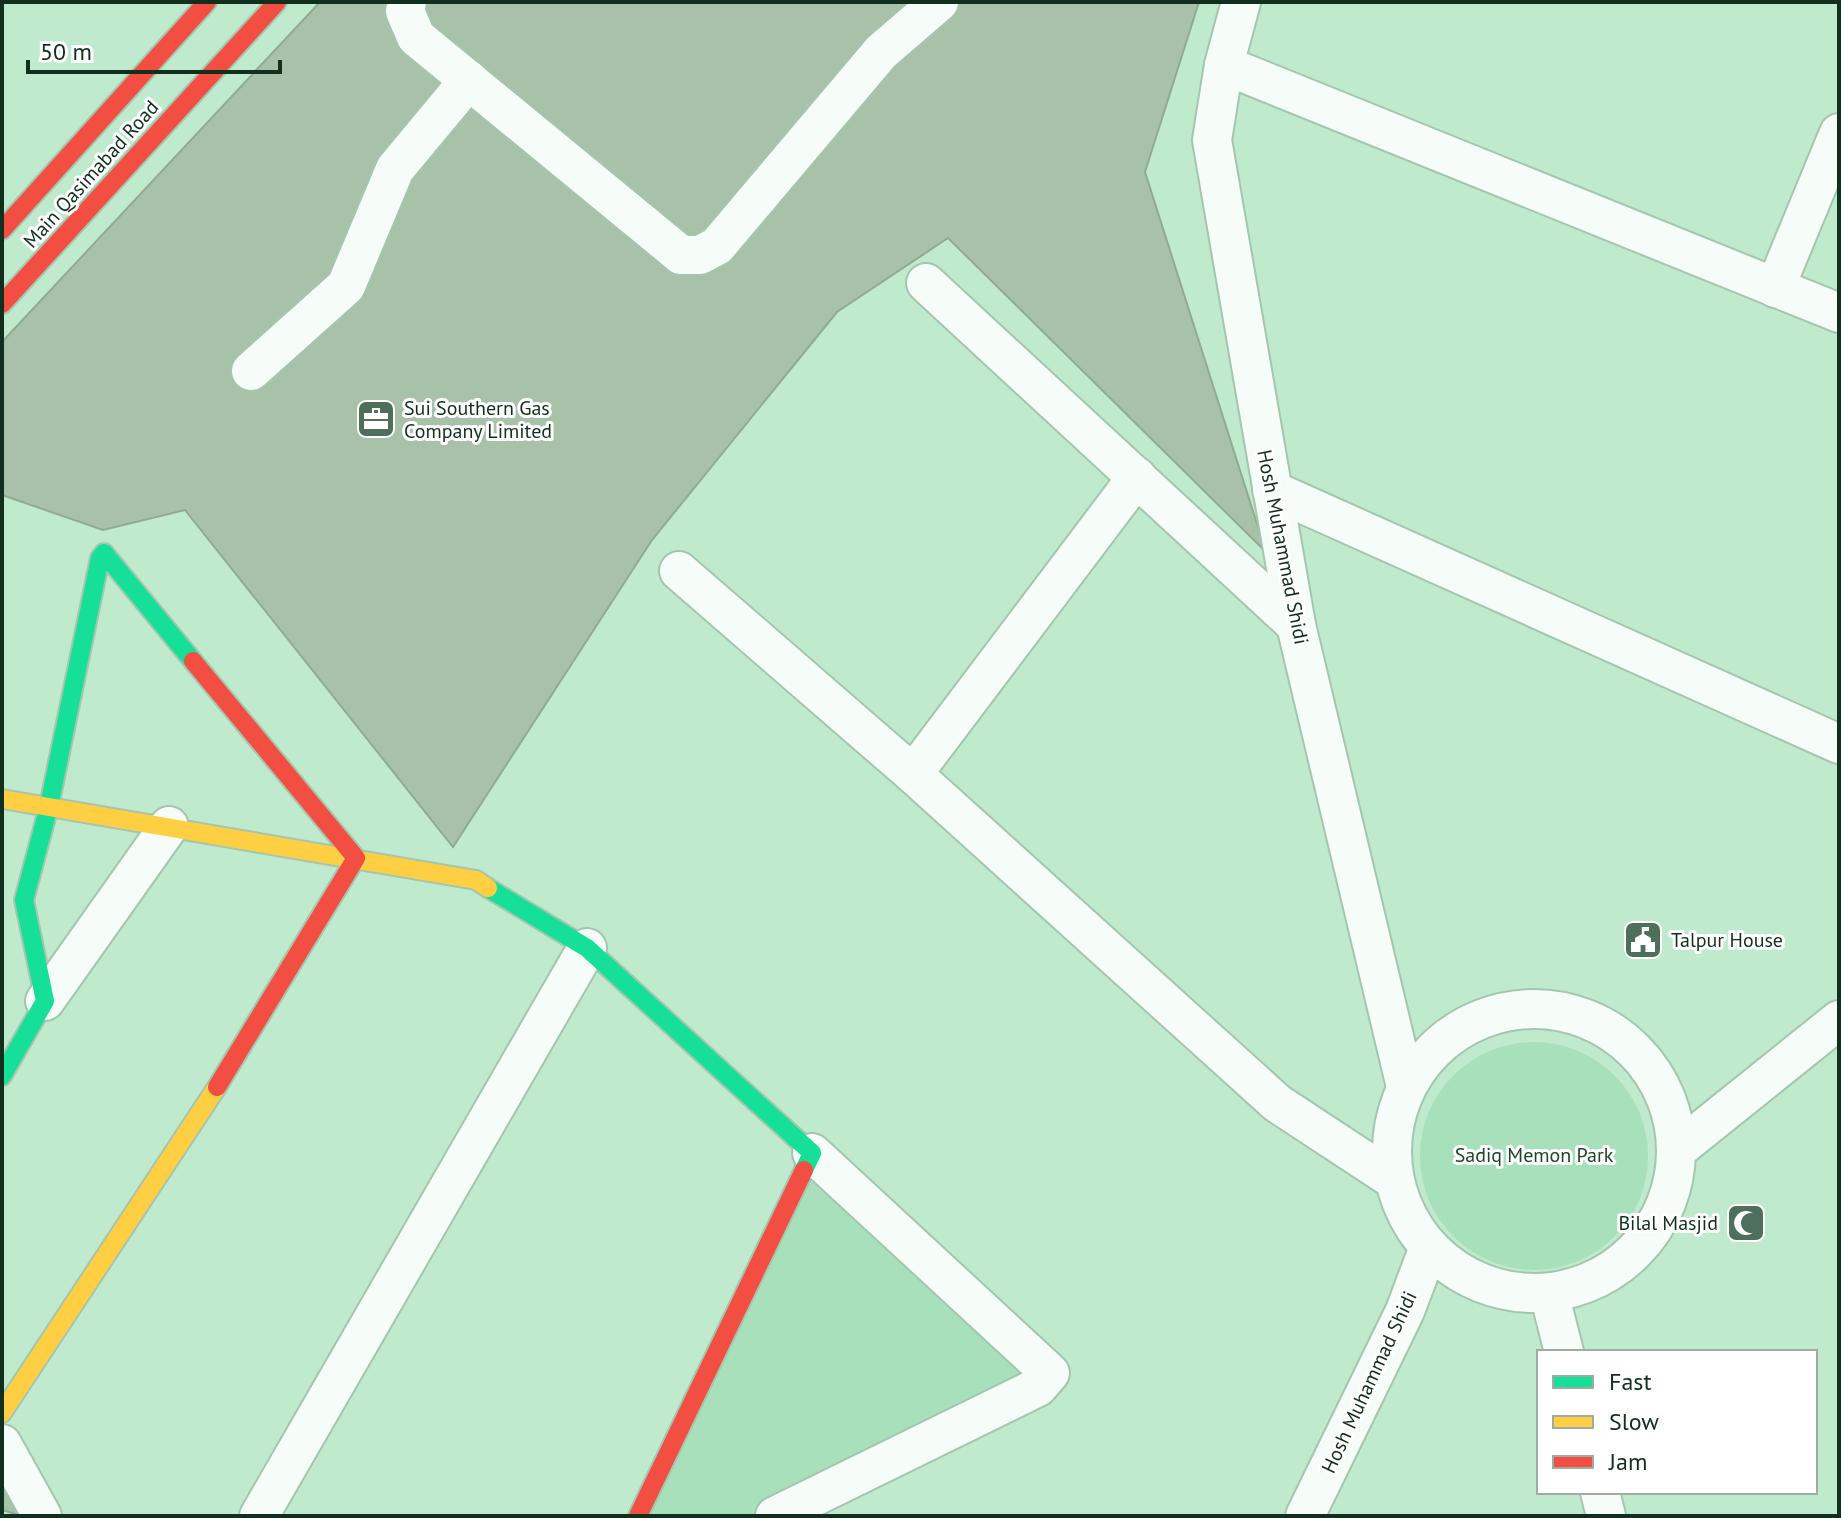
<svg xmlns="http://www.w3.org/2000/svg" width="1841" height="1518" viewBox="0 0 1841 1518" font-family="'PT Sans',sans-serif">
  <style>
    .green { fill: #a7e0ba }
    .building { fill: #a8c2a9; stroke: #91ab92; stroke-width: 2 }
    .lines { fill: none; stroke-linecap: round; stroke-linejoin: round }
    .street-casing { stroke: #a4c6af; stroke-width: 42 }
    .fast-casing { stroke: #a4c6af; stroke-width: 22 }
    .slow-casing { stroke: #a4c6af; stroke-width: 22 }
    .jam-casing { stroke: #a4c6af; stroke-width: 22 }
    .street { stroke: #f6fcf8; stroke-width: 38 }
    .fast { stroke: #16e098; stroke-width: 18 }
    .slow { stroke: #ffcf43; stroke-width: 18 }
    .jam { stroke: #f24e42; stroke-width: 18 }
    .labels { text-anchor: middle; stroke-width: 6; stroke-linejoin: round; paint-order: stroke }
    .street-label { font-size: 20px; fill: #102f1c; stroke: #fff }
    .poi-label { font-size: 20px; fill: #102f1c; stroke: #fff; text-anchor: start }
    .park-label { font-size: 20px; fill: #1c442b; stroke: #fff }
  </style>
  <rect width="100%" height="100%" fill="#c0eacd"/>
  <g class="green">
    <circle cx="1534" cy="1156" r="114"/>
    <polygon points="812,1153 1050,1373 775,1516 638,1516"/>
  </g>
  <g class="building">
    <polygon points="320,2 1199,2 1145,172 1266,552 948,238 837,312 652,540 453,847 185,510 103,530 2,495 2,342"/>
    <polygon points="2,1455 22,1516 2,1510"/>
  </g>
  <g class="lines">
    <g class="street-casing">
      <g id="street">
        <polyline points="407,2 405,11 416,37 681,255 700,255 717,246 881,52 939,2"/>
        <polyline points="1241,2 1224,65 1212,140 1296,625 1406,1087"/>
        <polyline points="1224,65 1839,313"/>
        <polyline points="926,283 1296,625"/>
        <polyline points="1775,288 1839,133"/>
        <polyline points="251,371 346,286 395,169 469,80"/>
        <polyline points="1272,490 1839,744"/>
        <polyline points="679,571 913,774 1277,1103 1394,1180"/>
        <polyline points="913,774 1137,477"/>
        <polyline points="45,1001 169,826"/>
        <circle cx="1534" cy="1151" r="142"/>
        <polyline points="1677,1150 1839,1020"/>
        <polyline points="1549,1293 1564,1352"/>
        <polyline points="2,1444 42,1516"/>
        <polyline points="1600,1492 1606,1516"/>
        <polyline points="259,1516 587,948"/>
        <polyline points="775,1516 1038,1387 1050,1373 812,1153"/>
        <polyline points="1305,1516 1405,1311 1429,1247"/>
      </g>
    </g>
    <g class="fast-casing">
      <g id="fast">
        <polyline points="488,888 587,948 812,1153 804,1170"/>
        <polyline points="2,1076 45,1001 24,900 49,806 100,558 104,553 193,661"/>
      </g>
    </g>
    <g class="slow-casing">
      <g id="slow">
        <polyline points="2,799 476,880 488,888"/>
        <polyline points="2,1413 217,1087"/>
      </g>
    </g>
    <g class="jam-casing">
      <g id="jam">
        <polyline points="2,230 207,2"/>
        <polyline points="2,304 277,2"/>
        <polyline points="193,661 356,858 217,1087"/>
        <polyline points="638,1516 804,1170"/>
      </g>
    </g>
    <use href="#street" class="street"/>
    <use href="#fast" class="fast"/>
    <use href="#slow" class="slow"/>
    <use href="#jam" class="jam"/>
  </g>
  <defs>
    <g id="office-square" transform="scale(2)"><rect x="-9" y="-9" width="18" height="18" rx="4" fill="#4e705a" stroke="#fff"/><path d="M-6-3h4V-5.5h4V-3h4V5H-6ZM-1-4.5V-3h2v-1.5ZM-6 0V1H6V0Z" fill="#fff"/></g>
    <g id="civic-square" transform="scale(2)"><rect x="-9" y="-9" width="18" height="18" rx="4" fill="#4e705a" stroke="#fff"/><path d="M-.6-6.5H3V-4.5H.6V-3L4-1V1h2V6H-6V1h2V-1L-.6-3ZM-1.2 2.5V6h2.4V2.5Z" fill="#fff"/></g>
    <g id="mosque-square" transform="scale(2)"><rect x="-9" y="-9" width="18" height="18" rx="4" fill="#4e705a" stroke="#fff"/><path d="M3.5-4.9A6 6 0 1 0 3.5 4.9A5 5 0 1 1 3.5-4.9Z" fill="#fff"/></g>
  </defs>
  <g fill-rule="evenodd">
    <use href="#office-square" x="376" y="419"/>
    <use href="#civic-square" x="1643" y="940"/>
    <use href="#mosque-square" x="1746" y="1223"/>
  </g>
  <g class="labels">
    <g class="street-label">
      <text transform="translate(91 174) rotate(-48)" y="7">Main Qasimabad Road</text>
      <text transform="translate(1283 547) rotate(79)" y="7">Hosh Muhammad Shidi</text>
      <text transform="translate(1369 1382) rotate(-65)" y="7">Hosh Muhammad Shidi</text>
    </g>
    <g class="poi-label">
      <text x="404" y="415">Sui Southern Gas<tspan x="404" dy="23">Company Limited</tspan></text>
      <text x="1671" y="947">Talpur House</text>
      <text x="1718" y="1230" text-anchor="end">Bilal Masjid</text>
    </g>
    <g class="park-label">
      <text x="1534" y="1162">Sadiq Memon Park</text>
    </g>
  </g>
  <rect width="1841" height="1518" fill="none" stroke="#102f1c" stroke-width="8"/>
  <rect x="1537" y="1350" width="280" height="144" fill="#ffffff" stroke="#9faca4" stroke-width="2"/>
  <rect x="1553" y="1376" width="40" height="12" fill="#16e098" stroke="#9faca4" stroke-width="2"/>
  <text x="1609" y="1390" font-size="24" fill="#102f1c">Fast</text>
  <rect x="1553" y="1416" width="40" height="12" fill="#ffcf43" stroke="#9faca4" stroke-width="2"/>
  <text x="1609" y="1430" font-size="24" fill="#102f1c">Slow</text>
  <rect x="1553" y="1456" width="40" height="12" fill="#f24e42" stroke="#9faca4" stroke-width="2"/>
  <text x="1609" y="1470" font-size="24" fill="#102f1c">Jam</text>
  <path d="M28 60v12h252v-12" fill="none" stroke="#102f1c" stroke-width="4"/>
  <text x="40" y="60" font-size="24" fill="#102f1c" stroke="#ffffff" stroke-width="6" paint-order="stroke">50 m</text>
</svg>
